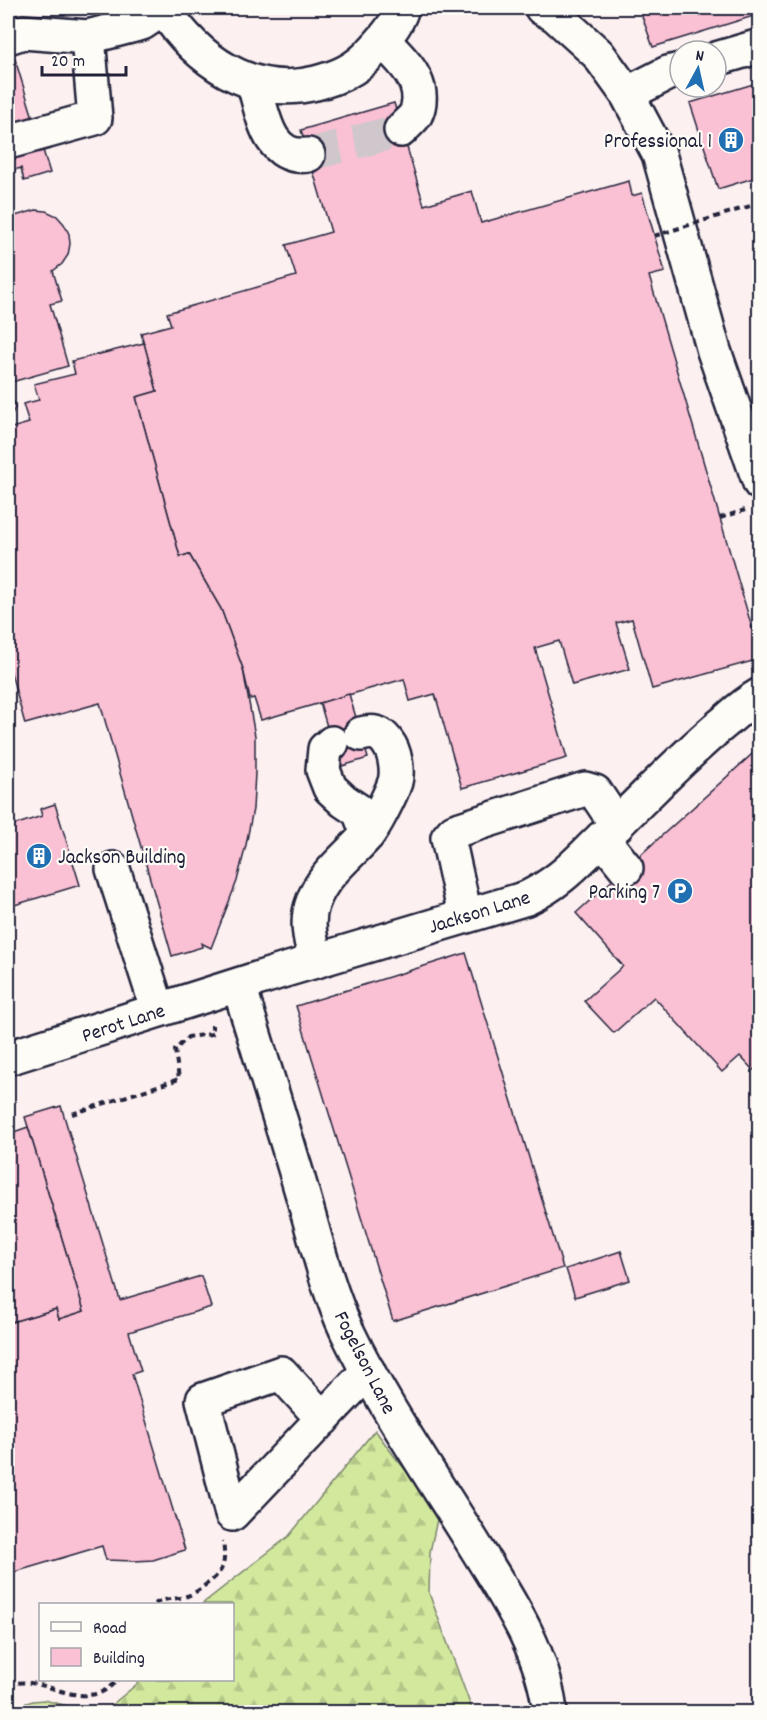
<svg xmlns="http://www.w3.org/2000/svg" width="767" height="1720" viewBox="0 0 767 1720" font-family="Dekko,sans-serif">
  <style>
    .forest { fill: url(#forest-firs); stroke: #7a856c; stroke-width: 1.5 }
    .building { fill: #fac0d3; stroke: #22223b; stroke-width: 1.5 }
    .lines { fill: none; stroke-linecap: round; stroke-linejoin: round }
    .minor-tunnel { stroke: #d0c7cc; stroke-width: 33; stroke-dasharray: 33 16; stroke-linecap: butt }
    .minor-casing { stroke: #22223b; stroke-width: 38 }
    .path { stroke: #22223b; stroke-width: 4; stroke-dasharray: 6 4.5; stroke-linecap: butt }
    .minor { stroke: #fdfcf7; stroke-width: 33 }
    .path-bridge { stroke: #22223b; stroke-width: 4; stroke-dasharray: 6 4.5; stroke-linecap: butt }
    .labels { text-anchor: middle; stroke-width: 4.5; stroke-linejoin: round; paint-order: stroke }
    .poi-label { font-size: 21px; fill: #22223b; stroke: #fdfcf7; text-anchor: end }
    .street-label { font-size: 21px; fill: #22223b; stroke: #fdfcf7 }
  </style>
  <defs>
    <pattern id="forest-firs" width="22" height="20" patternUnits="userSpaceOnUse" patternTransform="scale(1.5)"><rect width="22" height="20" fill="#d2e89d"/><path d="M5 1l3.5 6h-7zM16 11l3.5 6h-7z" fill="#b4c788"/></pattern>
  </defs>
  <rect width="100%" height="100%" fill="#fcf0f0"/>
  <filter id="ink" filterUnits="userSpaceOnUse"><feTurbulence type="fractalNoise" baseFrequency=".0167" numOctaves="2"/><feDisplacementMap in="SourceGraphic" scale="12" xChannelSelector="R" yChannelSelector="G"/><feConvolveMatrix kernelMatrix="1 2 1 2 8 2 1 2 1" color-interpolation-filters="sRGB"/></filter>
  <g filter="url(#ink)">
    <polygon class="forest" points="375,1430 395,1457 439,1510 430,1552 429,1593 473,1712 8,1712 14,1707 33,1701 44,1700 72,1707 108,1708 137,1684 139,1680 232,1680 232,1604 202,1604 289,1536"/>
    <g class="building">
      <polygon points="639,8 760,8 760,14 653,47"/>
      <polygon points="14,56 50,173 24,181 21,168 8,172 8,57"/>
      <polygon points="760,82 760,176 718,189 690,103"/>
      <polygon points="394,103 424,205 472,191 481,223 629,181 632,196 642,193 665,272 649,276 760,655 760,659 652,689 632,619 616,623 630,669 572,685 559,641 535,648 567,758 462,788 435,694 410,701 404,679 261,720 254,698 250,699 243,669 221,609 189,554 180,557 136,397 157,391 141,333 171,325 167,313 296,276 286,245 331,232 301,130"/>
      <polygon points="36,210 46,211 57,216 64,224 69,234 70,244 68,255 62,264 53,271 62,301 50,304 68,366 8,383 15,408 8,421 8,218"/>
      <polygon points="144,343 157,391 136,397 180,557 189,554 221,609 243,669 255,736 255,773 253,809 246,845 237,881 211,948 201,943 202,947 172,956 100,703 25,724 8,662 8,429 29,423 23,404 39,400 34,384 75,374 72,361"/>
      <polygon points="349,694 368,758 339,767 320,703"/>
      <polygon points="760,747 760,1065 753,1070 740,1056 722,1072 654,997 614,1033 584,1001 623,966 576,913"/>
      <polygon points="55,804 80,885 8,907 8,827 42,816 40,809"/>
      <polygon points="466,953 563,1268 393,1321 296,1006"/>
      <polygon points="61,1106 120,1300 201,1276 211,1307 129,1332 141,1371 132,1374 185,1550 153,1560 135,1561 106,1560 102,1546 8,1574 8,1323 56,1309 59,1319 84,1311 25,1117"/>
      <polygon points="28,1127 84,1311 59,1319 56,1309 8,1323 8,1134"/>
      <polygon points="621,1251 630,1280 575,1297 566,1269"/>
    </g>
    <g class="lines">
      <polyline class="minor-tunnel" points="308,155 401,130"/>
      <g class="minor-casing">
        <g id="minor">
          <path d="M163,8C197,60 251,99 316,83C339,77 355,70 371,53C384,39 397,25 402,8"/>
          <polyline points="542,8 555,15 598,54 627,94 659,154 714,351 760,483"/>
          <polyline points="8,37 23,32 88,37 142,23 163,9"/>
          <path d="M383,41C401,59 427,82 417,111C415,118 406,124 401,130"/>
          <polyline points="716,59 760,46"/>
          <path d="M254,84C263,113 267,160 308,155"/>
          <polyline points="627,94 668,73 680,70"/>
          <polyline points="8,142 95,118 88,37"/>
          <polyline points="332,743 325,749 323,770 330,788 344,801 359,811 368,834"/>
          <polyline points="602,838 626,868"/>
          <polyline points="113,869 158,1010"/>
          <polyline points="465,915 448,838 454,831 585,789 595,792 617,825"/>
          <path d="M316,961C311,942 305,922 313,902C323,874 348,857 367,835C375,826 391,794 395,782C398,771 395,752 388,743C381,732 372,731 361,734"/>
          <path d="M239,985C259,1053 281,1120 301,1189C315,1236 326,1286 347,1331C382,1404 429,1472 472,1541C505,1595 543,1648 550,1712"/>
          <path d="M8,1058L282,971L527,898C560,882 574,865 599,841C642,801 681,757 727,720C737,711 748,702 760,695"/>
          <polyline points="323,1419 281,1373 203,1400 232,1514 368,1371"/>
        </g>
      </g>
      <g class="path">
        <polyline points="720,518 745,510"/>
        <polyline points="72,1114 179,1079 175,1050 188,1037 212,1034 212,1025"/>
        <path d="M155,1604C165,1597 176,1600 187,1596C193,1594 199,1590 204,1586C224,1572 226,1565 223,1541"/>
        <path d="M8,1685C38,1674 68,1703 99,1693C106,1691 113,1684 118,1680"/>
      </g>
      <use href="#minor" class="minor"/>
      <polyline class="path-bridge" points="654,236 760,203"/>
    </g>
  </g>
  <defs>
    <g id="building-disc" transform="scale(1.35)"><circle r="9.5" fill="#1f6fb2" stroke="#fdfcf7"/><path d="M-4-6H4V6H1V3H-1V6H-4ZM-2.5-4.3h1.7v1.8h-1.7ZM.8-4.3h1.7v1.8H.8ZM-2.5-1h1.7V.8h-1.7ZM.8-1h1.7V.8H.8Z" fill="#fff"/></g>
    <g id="parking-disc" transform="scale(1.35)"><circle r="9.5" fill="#1f6fb2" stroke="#fdfcf7"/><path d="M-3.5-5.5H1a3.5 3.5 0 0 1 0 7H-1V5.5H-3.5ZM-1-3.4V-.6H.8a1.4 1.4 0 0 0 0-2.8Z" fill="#fff"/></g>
  </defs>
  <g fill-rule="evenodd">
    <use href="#building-disc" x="731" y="140"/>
    <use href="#building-disc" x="39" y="856"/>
    <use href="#parking-disc" x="680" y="891"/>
  </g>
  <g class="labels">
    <g class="poi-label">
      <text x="712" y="147">Professional 1</text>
      <text x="58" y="863" text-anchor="start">Jackson Building</text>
      <text x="660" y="898">Parking 7</text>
    </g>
    <g class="street-label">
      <text transform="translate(479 911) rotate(-17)" y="7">Jackson Lane</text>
      <text transform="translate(123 1022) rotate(-18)" y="7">Perot Lane</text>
      <text transform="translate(366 1362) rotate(63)" y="7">Fogelson Lane</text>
    </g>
  </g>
  <rect width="767" height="1720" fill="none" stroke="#fdfcf7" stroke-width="30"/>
  <rect x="15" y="15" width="737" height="1690" fill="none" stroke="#22223b" stroke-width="2" filter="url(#ink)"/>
  <rect x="39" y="1603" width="195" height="78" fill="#fdfcf7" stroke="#a5a5ac" stroke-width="1.5"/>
  <rect x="51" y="1622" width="30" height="9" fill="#fdfcf7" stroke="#a5a5ac" stroke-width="1.5"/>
  <text x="93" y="1633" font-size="18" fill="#22223b">Road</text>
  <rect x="51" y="1648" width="30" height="18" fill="#fac0d3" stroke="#a5a5ac" stroke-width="1.5"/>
  <text x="93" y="1663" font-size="18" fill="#22223b">Building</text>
  <g transform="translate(698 69) rotate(8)"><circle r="28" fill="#fdfcf7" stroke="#a5a5ac" stroke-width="1.5"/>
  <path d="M0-4.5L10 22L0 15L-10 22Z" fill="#1f6fb2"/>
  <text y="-9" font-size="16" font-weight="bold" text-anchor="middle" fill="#22223b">N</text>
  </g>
  <path d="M42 66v9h84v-9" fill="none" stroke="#22223b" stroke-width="3"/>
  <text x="51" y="66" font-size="18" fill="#22223b" stroke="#fdfcf7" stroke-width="4.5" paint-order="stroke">20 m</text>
</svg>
